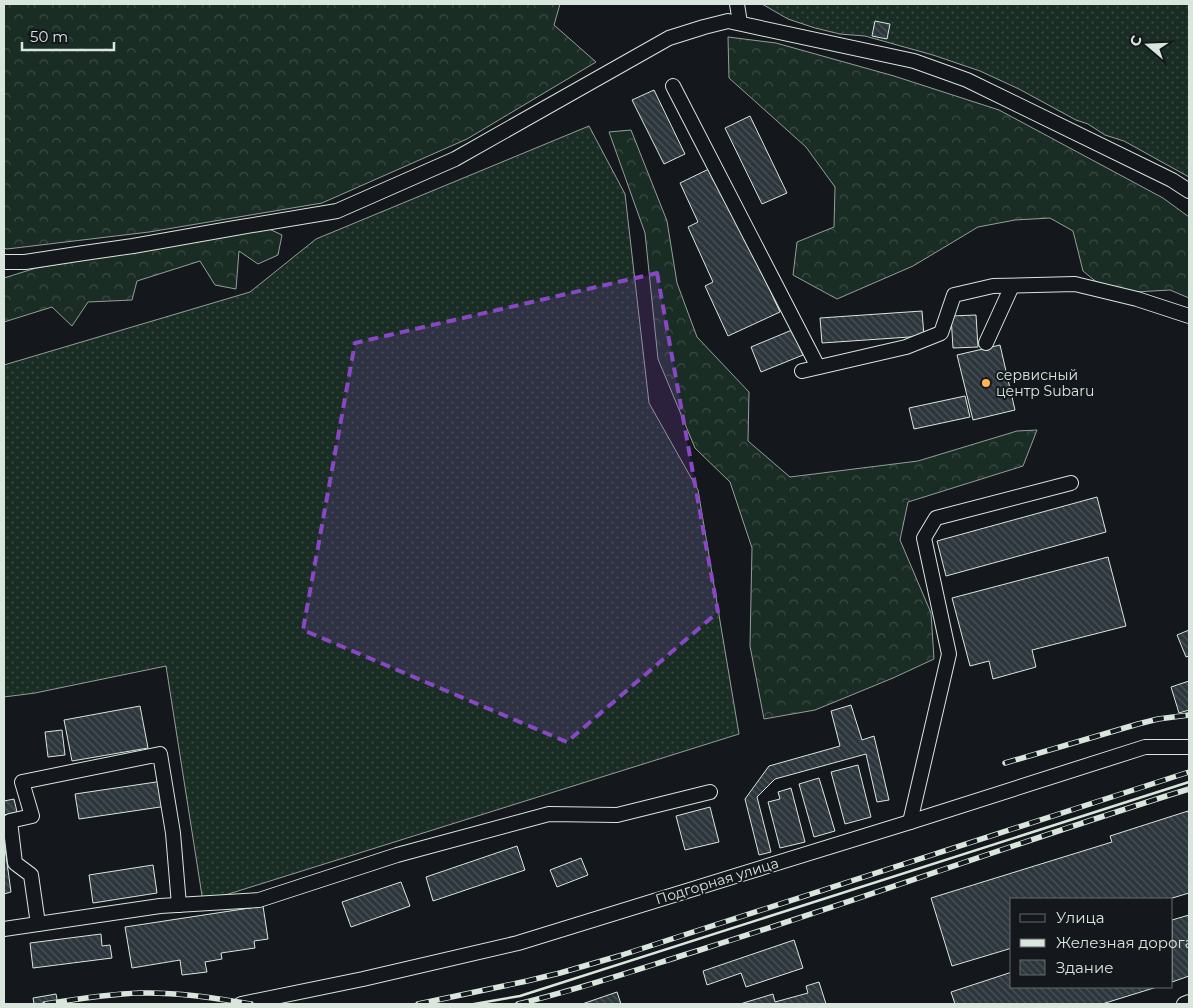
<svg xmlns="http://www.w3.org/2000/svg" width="1193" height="1008" viewBox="0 0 1193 1008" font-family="Montserrat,sans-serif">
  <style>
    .forest { fill: url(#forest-crowns); stroke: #939e99 }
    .garden { fill: url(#garden-dots); stroke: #939e99 }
    .building { fill: url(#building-back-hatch); stroke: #d8e6dc }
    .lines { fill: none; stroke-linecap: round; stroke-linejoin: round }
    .minor-casing { stroke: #d8e6dc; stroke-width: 16 }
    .minor { stroke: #14181c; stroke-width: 14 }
    .rail-casing { stroke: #d8e6dc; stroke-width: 5.5 }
    .rail { stroke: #14181c; stroke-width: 4; stroke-dasharray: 11; stroke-linecap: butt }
    .wall { stroke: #d8e6dc; stroke-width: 2.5 }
    .marked { fill: #8948c3; fill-opacity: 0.2; stroke: #8948c3; stroke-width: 4; stroke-dasharray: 10 6; stroke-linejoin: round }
    .poi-dot { fill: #ffb74d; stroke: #14181c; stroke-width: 2 }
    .labels { text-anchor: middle; stroke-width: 4; stroke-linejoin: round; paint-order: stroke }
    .poi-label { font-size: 14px; fill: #d8e6dc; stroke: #14181c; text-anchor: start }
    .street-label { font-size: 14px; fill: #d8e6dc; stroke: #14181c }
  </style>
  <defs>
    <pattern id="forest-crowns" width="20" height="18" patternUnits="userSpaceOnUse" patternTransform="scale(1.25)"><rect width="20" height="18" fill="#1a2d24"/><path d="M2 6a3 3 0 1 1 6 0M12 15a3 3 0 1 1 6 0" fill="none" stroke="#3b4b43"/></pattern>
    <pattern id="garden-dots" width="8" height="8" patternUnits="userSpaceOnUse" patternTransform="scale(1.25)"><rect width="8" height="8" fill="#1a2d24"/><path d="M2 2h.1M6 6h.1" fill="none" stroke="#3b4b43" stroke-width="1.8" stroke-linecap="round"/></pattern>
    <pattern id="building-back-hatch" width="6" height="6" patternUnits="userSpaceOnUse" patternTransform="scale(1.25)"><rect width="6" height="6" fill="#2c363c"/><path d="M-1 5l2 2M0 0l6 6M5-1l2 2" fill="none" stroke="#4a5358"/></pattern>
  </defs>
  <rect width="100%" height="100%" fill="#14181c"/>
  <g class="forest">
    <polygon points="4,4 560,4 554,25 596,62 467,139 322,203 149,232 7,249 4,248"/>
    <polygon points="728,37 776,43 894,76 999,110 1163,198 1189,217 1189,298 1170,290 1135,292 1099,284 1083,271 1073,231 1050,218 1015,220 978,227 913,266 837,299 793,275 797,242 834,227 835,187 806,147 729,78"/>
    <polygon points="631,130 667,221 677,283 697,337 749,392 748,441 790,477 918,461 1017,431 1037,430 1023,466 908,502 900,540 931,613 934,659 893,678 815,710 764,719 750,646 752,548 730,482 695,448 658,359 645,233 609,132"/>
    <polygon points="267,228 282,235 278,255 258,264 239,251 236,289 215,285 200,261 137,281 132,300 88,302 72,326 52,307 4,322 4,278 36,268"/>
  </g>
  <g class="garden">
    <polygon points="762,4 1189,4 1189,177 1124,141 1105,135 1088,124 1076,120 1019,89 980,71 933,55 865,36 840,34 815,28 788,19"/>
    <polygon points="589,126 625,194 649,403 698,490 739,734 203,902 166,666 35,693 4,697 4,365 250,292 316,239"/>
  </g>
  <g class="building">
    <polygon points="875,21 890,24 887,39 872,36"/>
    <polygon points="654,90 685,154 664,164 632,100"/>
    <polygon points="750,116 787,193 762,204 725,128"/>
    <polygon points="713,167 780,312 728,336 705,286 713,282 688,227 698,222 680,183"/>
    <polygon points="922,311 924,336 822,343 820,318"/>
    <polygon points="976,315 978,347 953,348 951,316"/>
    <polygon points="792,330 803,355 761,372 751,347"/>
    <polygon points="1000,345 1015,410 973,420 957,355"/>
    <polygon points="965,396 970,417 914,429 909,408"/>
    <polygon points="1097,497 1106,532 946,576 937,541"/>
    <polygon points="1108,557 1126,626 1032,650 1036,667 993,679 989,661 970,666 952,598"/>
    <polygon points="1189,630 1189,656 1186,657 1177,635"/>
    <polygon points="1189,681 1189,710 1179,713 1171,687"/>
    <polygon points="851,705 862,740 874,736 889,800 877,802 866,754 775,779 757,797 771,852 759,855 745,799 769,766 840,746 831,711"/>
    <polygon points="140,706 148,748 72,761 64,720"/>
    <polygon points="62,730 65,755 48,757 45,732"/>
    <polygon points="858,765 871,817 845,824 831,772"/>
    <polygon points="819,778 835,831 814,837 799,784"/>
    <polygon points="163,781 167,806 79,819 75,794"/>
    <polygon points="791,788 805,842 780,848 768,802 780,799 778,792"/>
    <polygon points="14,799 17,812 4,815 4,801"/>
    <polygon points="710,807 719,842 685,850 676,816"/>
    <polygon points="1188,811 1189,816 1189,893 1169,899 1012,899 1012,948 952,966 931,898 1112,842 1110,836"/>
    <polygon points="517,846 525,870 433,901 426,877"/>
    <polygon points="4,848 5,848 11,892 4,894"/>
    <polygon points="581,858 588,875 557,887 550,870"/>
    <polygon points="153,865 157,893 93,903 89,875"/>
    <polygon points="401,882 410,906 351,927 342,902"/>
    <polygon points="263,906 268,939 254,941 255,948 221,953 222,959 205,962 207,972 182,975 180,960 132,968 125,927"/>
    <polygon points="1189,915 1189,976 1172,982 1172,920"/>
    <polygon points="101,934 102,946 110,945 112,958 33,968 30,943"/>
    <polygon points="794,940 803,968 746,987 741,973 707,985 703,971"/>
    <polygon points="1012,972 1012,987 1157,987 1102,1004 955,1004 951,992"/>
    <polygon points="819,982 826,1004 740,1004 773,994 775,1002 808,993 806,986"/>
    <polygon points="617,992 621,1004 582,1004"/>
    <polygon points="56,994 58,1004 34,1004 33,998"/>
  </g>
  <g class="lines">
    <g class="minor-casing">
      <g id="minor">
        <polyline points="737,4 740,23"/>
        <polyline points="673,86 818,367"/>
        <polyline points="4,262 25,262 84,253 133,246 235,228 337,211 455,159 669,38 704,27 728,21 914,61 967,80 1172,180 1189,191"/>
        <polyline points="986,343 1012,286"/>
        <polyline points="802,371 906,347 941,333 954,295 993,286 1075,284 1137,299 1189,316"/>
        <polyline points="910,822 949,654 924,538 936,518 1071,483"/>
        <polyline points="38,924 31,875 15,863 10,821 32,816 22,782 160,754 173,833 179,905"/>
        <polyline points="4,929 160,906 259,900 397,855 549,814 617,815 710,792"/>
        <polyline points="241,1004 363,979 518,943 910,822 1145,747 1189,747"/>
        <polyline points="1184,1004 1189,1002"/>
      </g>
    </g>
    <use href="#minor" class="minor"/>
    <g class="rail-casing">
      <g id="rail">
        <polyline points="1005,763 1138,724 1158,719 1189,715"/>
        <path d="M45,1004C77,999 108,994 140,993C178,992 214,998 251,1004"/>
        <polyline points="418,1004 527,981 560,973 622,955 1189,772"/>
        <path d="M518,1004C581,989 642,968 703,949C866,898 1026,839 1189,789"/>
      </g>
    </g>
    <use href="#rail" class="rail"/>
    <polyline class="wall" points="474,1004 520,996 1189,782"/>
  </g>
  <path class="marked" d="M657,273L718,612L567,742L303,630L355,343Z"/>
  <circle class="poi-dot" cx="986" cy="383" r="5"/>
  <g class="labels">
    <g class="poi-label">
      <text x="996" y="380">сервисный<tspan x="996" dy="16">центр Subaru</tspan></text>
    </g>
    <g class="street-label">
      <text transform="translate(717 881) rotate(-17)" y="5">Подгорная улица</text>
    </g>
  </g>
  <rect width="1193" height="1008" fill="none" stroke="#d8e6dc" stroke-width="10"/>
  <rect x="1010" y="898" width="162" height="90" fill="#14181c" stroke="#626a69"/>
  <rect x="1020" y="914" width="25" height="8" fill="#14181c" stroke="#626a69"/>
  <text x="1056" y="923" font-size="15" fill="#d8e6dc">Улица</text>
  <rect x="1020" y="939" width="25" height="8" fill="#d8e6dc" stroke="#626a69"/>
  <text x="1056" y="948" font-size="15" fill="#d8e6dc">Железная дорога</text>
  <rect x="1020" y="960" width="25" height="15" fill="url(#building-back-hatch)" stroke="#626a69"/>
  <text x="1056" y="973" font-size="15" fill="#d8e6dc">Здание</text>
  <g transform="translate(1148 45) rotate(289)" stroke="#14181c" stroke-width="4" paint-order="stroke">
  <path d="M0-4L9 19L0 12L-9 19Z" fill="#d8e6dc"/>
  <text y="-8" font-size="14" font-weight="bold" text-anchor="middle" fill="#d8e6dc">С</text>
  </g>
  <path d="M22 42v8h92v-8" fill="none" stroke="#d8e6dc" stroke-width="2.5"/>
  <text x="30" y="42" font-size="15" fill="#d8e6dc" stroke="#14181c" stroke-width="4" paint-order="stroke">50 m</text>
</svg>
